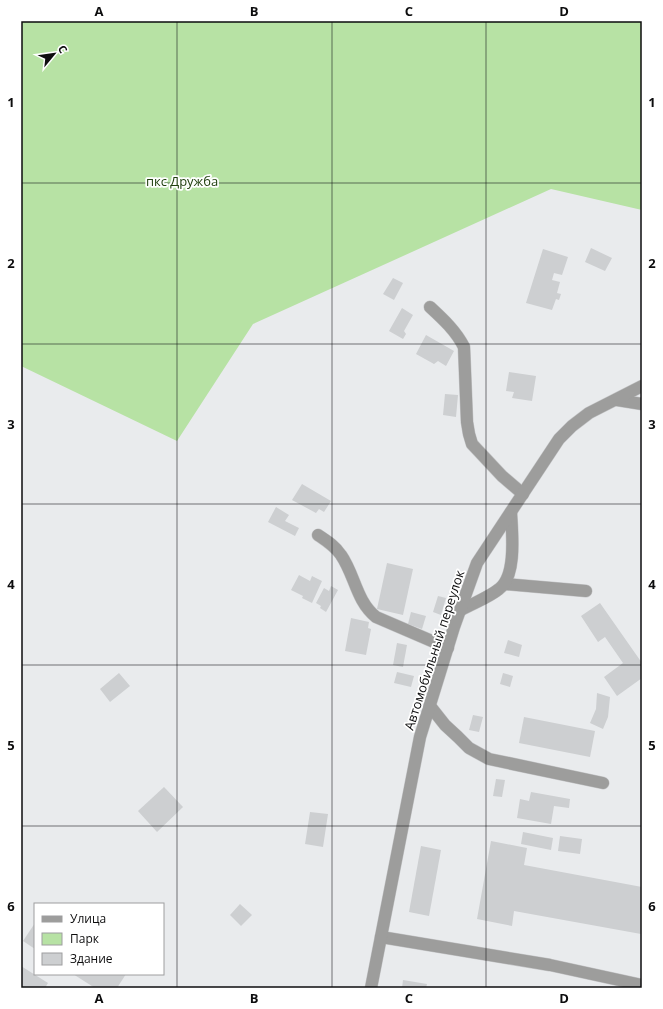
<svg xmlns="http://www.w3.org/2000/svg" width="663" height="1009" viewBox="0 0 663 1009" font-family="'Open Sans',sans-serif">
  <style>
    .green { fill: #b7e2a4 }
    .building { fill: #cdcfd1 }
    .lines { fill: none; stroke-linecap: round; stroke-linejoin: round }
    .minor-casing { stroke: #c6c7c9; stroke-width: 13 }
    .minor { stroke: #9d9d9c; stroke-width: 12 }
    .grid { fill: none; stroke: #0d0d0e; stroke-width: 1; stroke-opacity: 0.55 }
    .labels { text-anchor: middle; stroke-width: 3.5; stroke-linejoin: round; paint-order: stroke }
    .park-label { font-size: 13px; fill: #203f0e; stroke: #fff }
    .street-label { font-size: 13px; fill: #0d0d0e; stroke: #fff }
    .neatline { fill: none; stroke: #0d0d0e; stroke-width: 1.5 }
    .grid-label { font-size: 13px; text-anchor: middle; font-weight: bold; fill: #0d0d0e }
  </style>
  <rect width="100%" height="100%" fill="#e9ebed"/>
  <polygon class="green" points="21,21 642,21 642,210 551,189 253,324 177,441 21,366"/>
  <g class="building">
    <polygon points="591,248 612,258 605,271 585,262"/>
    <polygon points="543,249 568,257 562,275 554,273 552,280 560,282 557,293 561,294 559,300 556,299 552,310 526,303"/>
    <polygon points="393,278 403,283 394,300 383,294"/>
    <polygon points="402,308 413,315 404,331 406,334 403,339 389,331"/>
    <polygon points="426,335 454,351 446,366 438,361 434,364 416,354"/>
    <polygon points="509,372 536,376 532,401 512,398 514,392 506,391"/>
    <polygon points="445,394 458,395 456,417 443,415"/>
    <polygon points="302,484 331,501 324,512 319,509 316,513 292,500"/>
    <polygon points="276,507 289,515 285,521 299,528 295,536 268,522"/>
    <polygon points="387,563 413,569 403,615 377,609"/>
    <polygon points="299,575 310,581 312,576 322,581 312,603 302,598 303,596 291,590"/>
    <polygon points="331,586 338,590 326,612 320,608 321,606 316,603 324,588 329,591"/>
    <polygon points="438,596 446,598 441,615 433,612"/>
    <polygon points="600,603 642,663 642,678 617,696 604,677 623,663 605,637 598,642 581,616"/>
    <polygon points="411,612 426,616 422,629 408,624"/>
    <polygon points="351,618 369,622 368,628 371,629 366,655 345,651"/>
    <polygon points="508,640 522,645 519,657 504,653"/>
    <polygon points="397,643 407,645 403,667 393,665"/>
    <polygon points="397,672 414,676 411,687 394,683"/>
    <polygon points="119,673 130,686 110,702 100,689"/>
    <polygon points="503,673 513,676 510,687 500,684"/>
    <polygon points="597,693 610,697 608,717 603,729 590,723 596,709"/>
    <polygon points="473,715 483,717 479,732 469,730"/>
    <polygon points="524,717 595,731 590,757 519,743"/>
    <polygon points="496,779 505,780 502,797 493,796"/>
    <polygon points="164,787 183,807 157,832 138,811"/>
    <polygon points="531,792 570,799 569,808 554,806 551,824 517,818 520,799 529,801"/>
    <polygon points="310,812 328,814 323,847 305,844"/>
    <polygon points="523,832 553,838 551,850 521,844"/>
    <polygon points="560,836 582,839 580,854 558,851"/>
    <polygon points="491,841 527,848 524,865 642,887 642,926 641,934 514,911 512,926 477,919"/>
    <polygon points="421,846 441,850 429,916 409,912"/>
    <polygon points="240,904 252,915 241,926 230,915"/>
    <polygon points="35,923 35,949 23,941"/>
    <polygon points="21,966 48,983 45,988 21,988"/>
    <polygon points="73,974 126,974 117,988 95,988"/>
    <polygon points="403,980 427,984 426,988 402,988"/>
  </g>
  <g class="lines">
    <g class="minor-casing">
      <g id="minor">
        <path d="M430,307C443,319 456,331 464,347L467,422L469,434L472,444L502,476L523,494"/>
        <polyline points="617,400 642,404"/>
        <path d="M318,535C327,541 335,546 341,555C355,575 356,601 376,617L448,648"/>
        <polyline points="505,584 586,591"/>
        <path d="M461,610C473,603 488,598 499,589C517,576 512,532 511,512"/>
        <polyline points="430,706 445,725 458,737 469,748 489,759 603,783"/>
        <polyline points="381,937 550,965 642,985"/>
        <polyline points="371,988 420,737 454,627 477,563 559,439 572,426 589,413 642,386"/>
      </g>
    </g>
    <use href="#minor" class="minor"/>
  </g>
  <path class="grid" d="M177,21V988M332,21V988M486,21V988M21,183H642M21,344H642M21,504H642M21,665H642M21,826H642"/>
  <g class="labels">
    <g class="park-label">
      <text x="182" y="186">пкс Дружба</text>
    </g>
    <g class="street-label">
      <text transform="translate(434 650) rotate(-72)" y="5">Автомобильный переулок</text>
    </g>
  </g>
  <rect width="663" height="1009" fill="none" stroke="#ffffff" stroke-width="44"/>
  <rect x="34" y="903" width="130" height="72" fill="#ffffff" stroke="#9e9e9f"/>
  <rect x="42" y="916" width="20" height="6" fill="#9d9d9c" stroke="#9e9e9f"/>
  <text x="70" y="923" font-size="12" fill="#0d0d0e">Улица</text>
  <rect x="42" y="933" width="20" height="12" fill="#b7e2a4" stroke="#9e9e9f"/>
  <text x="70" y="943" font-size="12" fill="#0d0d0e">Парк</text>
  <rect x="42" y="953" width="20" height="12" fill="#cdcfd1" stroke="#9e9e9f"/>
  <text x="70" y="963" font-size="12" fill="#0d0d0e">Здание</text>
  <g transform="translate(54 54) rotate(61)" stroke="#ffffff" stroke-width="3" paint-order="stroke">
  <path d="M0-3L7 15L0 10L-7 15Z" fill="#0d0d0e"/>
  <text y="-6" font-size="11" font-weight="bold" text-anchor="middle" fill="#0d0d0e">С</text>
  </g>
  <rect x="22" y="22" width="619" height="965" class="neatline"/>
  <g class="grid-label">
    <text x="99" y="16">A</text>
    <text x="254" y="16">B</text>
    <text x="409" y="16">C</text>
    <text x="564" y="16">D</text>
    <text x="11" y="107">1</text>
    <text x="652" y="107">1</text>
    <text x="11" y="268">2</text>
    <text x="652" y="268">2</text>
    <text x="11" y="429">3</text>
    <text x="652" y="429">3</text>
    <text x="11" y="589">4</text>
    <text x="652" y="589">4</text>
    <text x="11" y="750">5</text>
    <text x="652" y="750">5</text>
    <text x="11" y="911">6</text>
    <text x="652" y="911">6</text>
    <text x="99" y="1003">A</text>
    <text x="254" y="1003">B</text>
    <text x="409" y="1003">C</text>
    <text x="564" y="1003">D</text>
  </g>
</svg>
